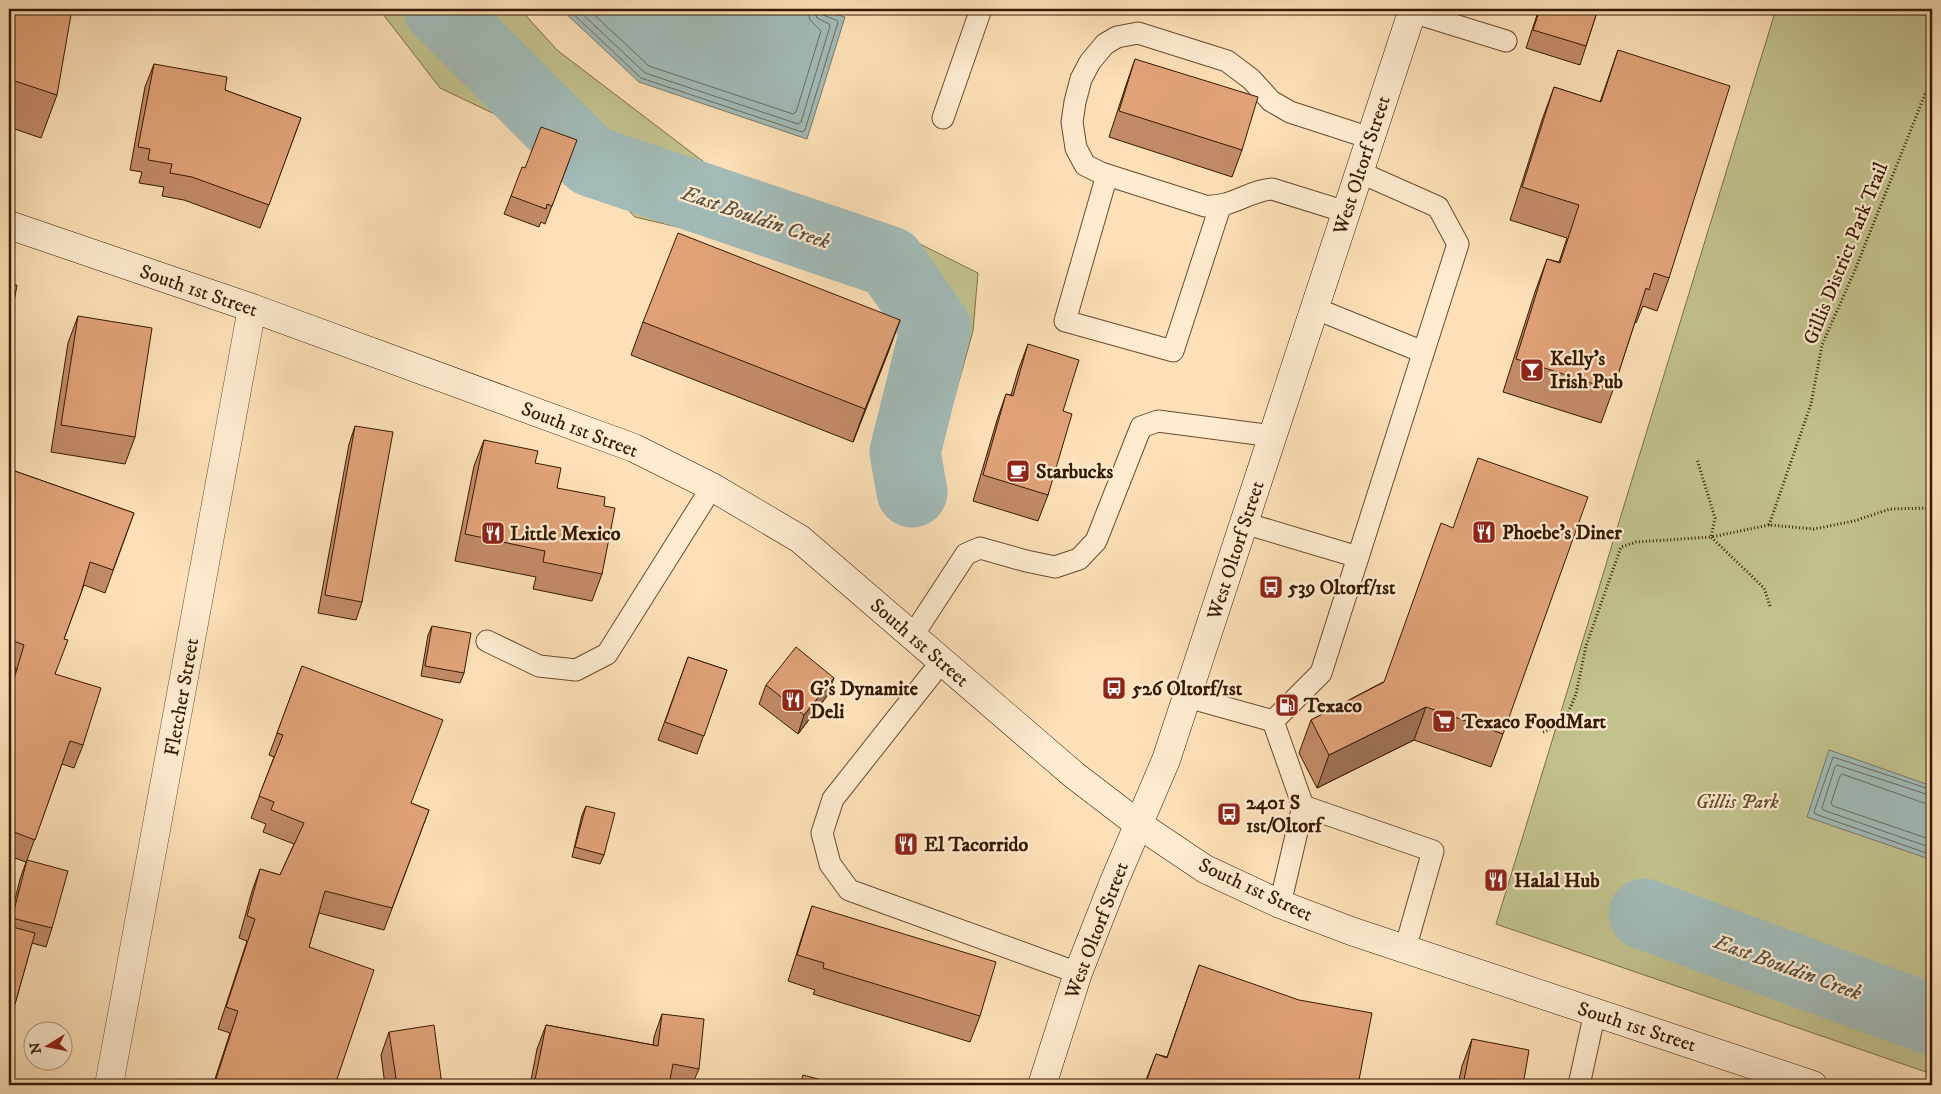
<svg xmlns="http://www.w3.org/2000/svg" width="1941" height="1094" viewBox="0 0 1941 1094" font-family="'IM FELL DW Pica',serif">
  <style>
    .green { fill: #c2c28d; stroke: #7c6e48 }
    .water { fill: #a2bbb8; stroke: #777a6f }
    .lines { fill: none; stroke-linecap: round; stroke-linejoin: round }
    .shore { stroke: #6c6a5d; stroke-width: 1 }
    .river { stroke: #a2bbb8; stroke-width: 71 }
    .lane-casing { stroke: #684b2f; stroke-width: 23 }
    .street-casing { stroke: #684b2f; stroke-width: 29 }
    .secondary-casing { stroke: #361902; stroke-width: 29 }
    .path { stroke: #361902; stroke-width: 3; stroke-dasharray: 1 2.5; stroke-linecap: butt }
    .lane { stroke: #feebd0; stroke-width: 21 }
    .street { stroke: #feebd0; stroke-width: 28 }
    .secondary { stroke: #feebd0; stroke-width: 28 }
    .wall { fill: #c28b67; stroke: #361902 }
    .shaded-wall { fill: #9e7154; stroke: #361902 }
    .building { fill: #e1a278; stroke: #361902 }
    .labels { text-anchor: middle; stroke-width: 4.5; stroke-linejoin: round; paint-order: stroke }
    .street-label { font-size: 20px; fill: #361902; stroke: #feebd0 }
    .poi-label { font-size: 20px; font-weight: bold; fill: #361902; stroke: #feebd0; text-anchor: start }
    .park-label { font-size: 20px; font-style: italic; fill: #604c2c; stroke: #feebd0 }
    .water-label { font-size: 21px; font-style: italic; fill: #5c5242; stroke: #feebd0 }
  </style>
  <rect width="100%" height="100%" fill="#fde0b7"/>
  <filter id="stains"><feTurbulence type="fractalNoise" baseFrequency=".004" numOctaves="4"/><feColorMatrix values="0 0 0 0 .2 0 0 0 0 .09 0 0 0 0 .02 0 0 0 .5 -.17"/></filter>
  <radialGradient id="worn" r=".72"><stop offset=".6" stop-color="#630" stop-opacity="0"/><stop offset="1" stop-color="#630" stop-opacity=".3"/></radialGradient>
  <g class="green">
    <polygon points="379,9 520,9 557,50 717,172 908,238 978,273 973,331 931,481 899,430 918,340 903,293 878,274 635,217 566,148 440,88"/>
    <polygon points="1776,9 1932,9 1932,1074 1496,924"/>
  </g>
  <g class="water">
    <polygon points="561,9 819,9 845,17 807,139 639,82"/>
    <polygon points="1829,750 1932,786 1932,860 1807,817"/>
  </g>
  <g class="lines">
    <g class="shore">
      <polyline points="568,9 641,78 802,132 805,130 838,22 836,20 823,15 821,9"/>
      <polyline points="577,9 645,73 798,124 801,122 830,26 829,24 817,18 814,9"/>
      <polyline points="588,9 649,66 793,114 796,112 821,31 810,20 807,9"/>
      <polyline points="1932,790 1833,757 1814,812 1815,814 1932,855"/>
      <polyline points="1932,796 1837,765 1835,767 1822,808 1823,810 1932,848"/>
      <polyline points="1932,804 1924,803 1842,774 1840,776 1831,803 1833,806 1932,840"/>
    </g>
    <g class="river">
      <polyline points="439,9 591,161 890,262 936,328 905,452 912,492"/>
      <polyline points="1644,914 1932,1020"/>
    </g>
    <g class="lane-casing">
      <g id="lane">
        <polyline points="1412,12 1506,41"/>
        <polyline points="943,118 981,9"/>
        <polyline points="1359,172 1438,207 1458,244 1321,673 1273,721 1303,806 1433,851 1405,949"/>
        <polyline points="1107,175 1065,321 1173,351 1220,207"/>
        <path d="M1346,212L1272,189C1247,191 1232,208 1205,206L1101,173L1085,165L1076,148L1072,122L1075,102L1081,79L1090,62L1105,44L1117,37L1138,33L1227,61L1251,79L1271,101L1290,112L1370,138"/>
        <polyline points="1314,308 1423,352"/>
        <polyline points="1244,523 1358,557"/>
        <polyline points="913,635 966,554 980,548 1026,561 1055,567 1079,559 1096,541 1141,427 1158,421 1273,436"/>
        <polyline points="487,641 539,666 576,670 607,654 712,487"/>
        <polyline points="942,661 833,799 822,833 830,864 849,890 1078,973"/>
        <polyline points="1187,697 1273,721"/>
        <polyline points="1280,904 1303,806"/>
        <polyline points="1579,1085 1595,1012"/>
      </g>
    </g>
    <g class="street-casing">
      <polyline id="street" points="109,1085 252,308"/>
    </g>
    <g class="secondary-casing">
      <g id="secondary">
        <polyline points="9,225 252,308 634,448 712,487 800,539 1074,775 1138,824 1205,869 1280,904 1351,931 1813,1085"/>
        <polyline points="1042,1085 1078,973 1113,884 1166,760 1413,9"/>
      </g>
    </g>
    <g class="path">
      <polyline points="1769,525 1811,404 1822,345 1855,270 1925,94 1932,83"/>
      <polyline points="1770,606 1764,588 1711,537 1769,525 1814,529 1854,521 1890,509 1932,508"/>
      <polyline points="1543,732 1563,725 1576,694 1586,646 1621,547 1636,542 1711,537 1715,518 1697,459"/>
    </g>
    <use href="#lane" class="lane"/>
    <use href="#street" class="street"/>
    <use href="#secondary" class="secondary"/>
  </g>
  <g class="wall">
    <polygon points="9,9 57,95 41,138 9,127"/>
    <polygon points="1311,9 1321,9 1320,12"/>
    <polygon points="1539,9 1598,9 1580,65 1526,48"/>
    <polygon points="1618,50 1669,278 1657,311 1643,306 1636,323 1635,322 1613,390 1601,423 1503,392 1535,292 1547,259 1559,262 1567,238 1510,220 1542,120 1554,87 1600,102"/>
    <polygon points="1135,59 1242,150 1232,177 1109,137 1126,85"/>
    <polygon points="154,64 301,118 260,228 184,200 162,196 164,187 139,183 142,172 130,170 145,87"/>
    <polygon points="570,158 545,224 541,222 539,227 504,214 511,196 525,168"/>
    <polygon points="78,316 135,437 125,464 51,452 68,343"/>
    <polygon points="900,320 853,442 631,355 643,322"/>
    <polygon points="1028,344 1063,411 1048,495 1038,521 973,501 997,420 1006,394 1011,395 1018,371"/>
    <polygon points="355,426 362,602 356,620 318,613 349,444"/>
    <polygon points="484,440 535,463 557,488 604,506 602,574 592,601 533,589 536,577 455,561 474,466"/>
    <polygon points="9,469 134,513 105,593 84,585 64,639 55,674 83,745 74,768 62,764 27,860 52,928 46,947 32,943 15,1004 9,1021 9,924 20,879 26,862 9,856 9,691 16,668 9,665"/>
    <polygon points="432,626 464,673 460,683 421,676 428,635"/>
    <polygon points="688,657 727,670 697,754 658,740"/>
    <polygon points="302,666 411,803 429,810 384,930 319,913 309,947 335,1085 213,1085 230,1033 218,1029 247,941 239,938 252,891 260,869 280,875 294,844 263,832 266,824 251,818 274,757 269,755"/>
    <polygon points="1383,682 1503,734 1491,767 1414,740 1317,788 1299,753 1311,720"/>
    <polygon points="766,685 827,696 798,734 759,704"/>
    <polygon points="586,806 604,855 600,864 572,857 582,815"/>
    <polygon points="812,906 980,1016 970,1042 813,994 815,990 788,981 803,933"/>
    <polygon points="1199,965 1358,1085 1144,1085 1156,1054 1167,1057"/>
    <polygon points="662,1014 699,1069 692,1085 530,1085 537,1049 546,1025 653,1045 654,1037"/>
    <polygon points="389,1032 442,1085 385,1085 381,1055"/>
    <polygon points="1472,1039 1523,1085 1458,1085 1462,1066"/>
  </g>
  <g class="shaded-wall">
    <polygon points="900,320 888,353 853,442 865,409"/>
    <polygon points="834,678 827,696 798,734 804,715"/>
    <polygon points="1426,707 1414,740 1317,788 1329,755"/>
  </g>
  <g class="building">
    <polygon points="9,9 72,9 57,95 9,79"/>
    <polygon points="1540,9 1598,9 1586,46 1533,30"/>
    <polygon points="1618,50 1730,86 1669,278 1654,273 1649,290 1646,288 1613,390 1516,359 1547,259 1560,263 1579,205 1522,187 1554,87 1601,102"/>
    <polygon points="1135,59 1258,97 1242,150 1119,111"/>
    <polygon points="154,64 227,77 225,90 301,118 269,205 192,177 170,173 172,164 148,160 150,149 138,147"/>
    <polygon points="541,127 577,140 552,206 547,204 546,209 511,196 522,167 525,168"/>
    <polygon points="678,233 900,320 865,409 643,322"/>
    <polygon points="9,284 17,285 9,330"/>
    <polygon points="78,316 152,328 135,437 61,425"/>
    <polygon points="1028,344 1079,360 1063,411 1072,414 1048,495 983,475 1006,394 1013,396"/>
    <polygon points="355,426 393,432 362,602 325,595"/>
    <polygon points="484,440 538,451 535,463 561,468 557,488 605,497 604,506 615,508 602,574 543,562 545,551 465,534"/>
    <polygon points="1478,458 1588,497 1503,734 1426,707 1329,755 1311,720 1384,682 1441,523 1453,528"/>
    <polygon points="9,469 134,513 113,570 90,562 81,593 64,639 68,640 55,674 101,688 83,745 70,741 35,840 9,830 9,696 24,645 9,639"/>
    <polygon points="432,626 471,633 464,673 425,666"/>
    <polygon points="796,647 834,678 804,715 766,685"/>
    <polygon points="688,657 727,670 704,736 665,722"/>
    <polygon points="302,666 443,720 411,803 429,810 392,908 325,891 309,947 374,970 335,1085 214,1085 238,1011 226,1007 255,919 247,916 260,869 280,875 304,823 271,810 274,802 259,796 283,735 277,733"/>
    <polygon points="586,806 615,813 604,855 575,847"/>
    <polygon points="27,860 68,871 52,928 12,918"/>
    <polygon points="812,906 996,962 980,1016 823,968 824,963 797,955"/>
    <polygon points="9,926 35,933 15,1004 9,1003"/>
    <polygon points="1199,965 1299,1000 1372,1013 1358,1085 1145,1085 1156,1054 1167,1058"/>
    <polygon points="662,1014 704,1019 699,1069 673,1064 669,1085 534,1085 546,1025 658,1046"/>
    <polygon points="434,1025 442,1085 397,1085 389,1032"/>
    <polygon points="1472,1039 1529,1050 1523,1085 1463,1085"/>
    <polygon points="803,1075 840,1085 800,1085"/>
  </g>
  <defs>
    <g id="bar-square" transform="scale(1.25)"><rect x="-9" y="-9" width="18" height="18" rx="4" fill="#8f2418" stroke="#feebd0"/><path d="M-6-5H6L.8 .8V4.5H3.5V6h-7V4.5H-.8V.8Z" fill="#fff"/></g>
    <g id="cafe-square" transform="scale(1.25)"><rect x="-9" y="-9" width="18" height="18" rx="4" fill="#8f2418" stroke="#feebd0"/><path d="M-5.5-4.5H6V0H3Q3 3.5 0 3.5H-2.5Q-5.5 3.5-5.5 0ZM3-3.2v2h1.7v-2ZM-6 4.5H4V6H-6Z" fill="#fff"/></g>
    <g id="restaurant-square" transform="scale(1.25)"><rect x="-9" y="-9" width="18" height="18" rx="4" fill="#8f2418" stroke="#feebd0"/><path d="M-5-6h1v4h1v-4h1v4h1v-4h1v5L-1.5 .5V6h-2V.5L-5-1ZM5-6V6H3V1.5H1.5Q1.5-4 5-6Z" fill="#fff"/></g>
    <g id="bus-square" transform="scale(1.25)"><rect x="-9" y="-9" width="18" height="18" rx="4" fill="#8f2418" stroke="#feebd0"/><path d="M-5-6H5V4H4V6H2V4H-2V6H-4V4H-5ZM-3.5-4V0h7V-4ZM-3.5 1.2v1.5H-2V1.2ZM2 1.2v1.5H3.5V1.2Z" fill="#fff"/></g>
    <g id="fuel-square" transform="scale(1.25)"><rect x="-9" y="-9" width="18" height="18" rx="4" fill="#8f2418" stroke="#feebd0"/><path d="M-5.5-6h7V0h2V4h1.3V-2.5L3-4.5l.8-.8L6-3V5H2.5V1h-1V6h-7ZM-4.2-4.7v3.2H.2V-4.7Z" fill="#fff"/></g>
    <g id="supermarket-square" transform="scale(1.25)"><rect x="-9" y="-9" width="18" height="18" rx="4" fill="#8f2418" stroke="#feebd0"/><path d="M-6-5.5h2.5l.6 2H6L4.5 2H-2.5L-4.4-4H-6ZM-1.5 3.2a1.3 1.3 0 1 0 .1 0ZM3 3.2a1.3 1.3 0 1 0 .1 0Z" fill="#fff"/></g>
  </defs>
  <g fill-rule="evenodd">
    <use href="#bar-square" x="1532" y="370"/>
    <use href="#cafe-square" x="1018" y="471"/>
    <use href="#restaurant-square" x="1484" y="532"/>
    <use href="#restaurant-square" x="493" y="533"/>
    <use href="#bus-square" x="1271" y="587"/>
    <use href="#bus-square" x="1114" y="688"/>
    <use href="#restaurant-square" x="793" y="700"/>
    <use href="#fuel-square" x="1287" y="705"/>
    <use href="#supermarket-square" x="1444" y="721"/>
    <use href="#bus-square" x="1229" y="814"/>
    <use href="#restaurant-square" x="906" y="844"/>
    <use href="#restaurant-square" x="1496" y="880"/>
  </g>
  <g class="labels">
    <g class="street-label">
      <text transform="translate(1361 165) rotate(-72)" y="7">West Oltorf Street</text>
      <text transform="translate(1845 253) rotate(-68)" y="7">Gillis District Park Trail</text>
      <text transform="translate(199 290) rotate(19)" y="7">South 1st Street</text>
      <text transform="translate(580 429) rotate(21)" y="7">South 1st Street</text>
      <text transform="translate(1235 550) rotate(-72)" y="7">West Oltorf Street</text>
      <text transform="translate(920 642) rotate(41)" y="7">South 1st Street</text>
      <text transform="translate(181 697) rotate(-80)" y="7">Fletcher Street</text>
      <text transform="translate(1256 889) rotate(25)" y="7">South 1st Street</text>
      <text transform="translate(1096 930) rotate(-69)" y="7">West Oltorf Street</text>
      <text transform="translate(1637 1026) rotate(18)" y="7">South 1st Street</text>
    </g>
    <g class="poi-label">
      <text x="1550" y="365">Kelly's<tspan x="1550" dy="23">Irish Pub</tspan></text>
      <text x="1036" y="478">Starbucks</text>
      <text x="1502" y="539">Phoebe's Diner</text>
      <text x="510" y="540">Little Mexico</text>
      <text x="1288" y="594">539 Oltorf/1st</text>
      <text x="810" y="695">G's Dynamite<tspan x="810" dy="23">Deli</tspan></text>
      <text x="1132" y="695">526 Oltorf/1st</text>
      <text x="1304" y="712">Texaco</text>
      <text x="1462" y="728">Texaco FoodMart</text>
      <text x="1246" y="809">2401 S<tspan x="1246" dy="23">1st/Oltorf</tspan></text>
      <text x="924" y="851">El Tacorrido</text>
      <text x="1514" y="887">Halal Hub</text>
    </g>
    <g class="park-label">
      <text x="1737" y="808">Gillis Park</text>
    </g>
    <g class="water-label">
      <text transform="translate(756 217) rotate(19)" y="7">East Bouldin Creek</text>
      <text transform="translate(1788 967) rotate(20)" y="7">East Bouldin Creek</text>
    </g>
  </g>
  <rect width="1941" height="1094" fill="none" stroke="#fde0b7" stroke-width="30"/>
  <rect x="10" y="10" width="1921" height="1074" fill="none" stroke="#361902" stroke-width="2.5"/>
  <rect x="15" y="15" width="1911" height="1064" fill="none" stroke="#361902"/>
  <g transform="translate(48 1046) rotate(260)"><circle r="24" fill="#feebd0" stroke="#ae977e"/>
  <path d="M0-4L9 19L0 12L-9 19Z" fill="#8f2418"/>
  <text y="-8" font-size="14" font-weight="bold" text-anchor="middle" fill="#361902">N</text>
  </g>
  <rect width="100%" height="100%" filter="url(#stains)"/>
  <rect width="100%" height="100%" fill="url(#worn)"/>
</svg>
